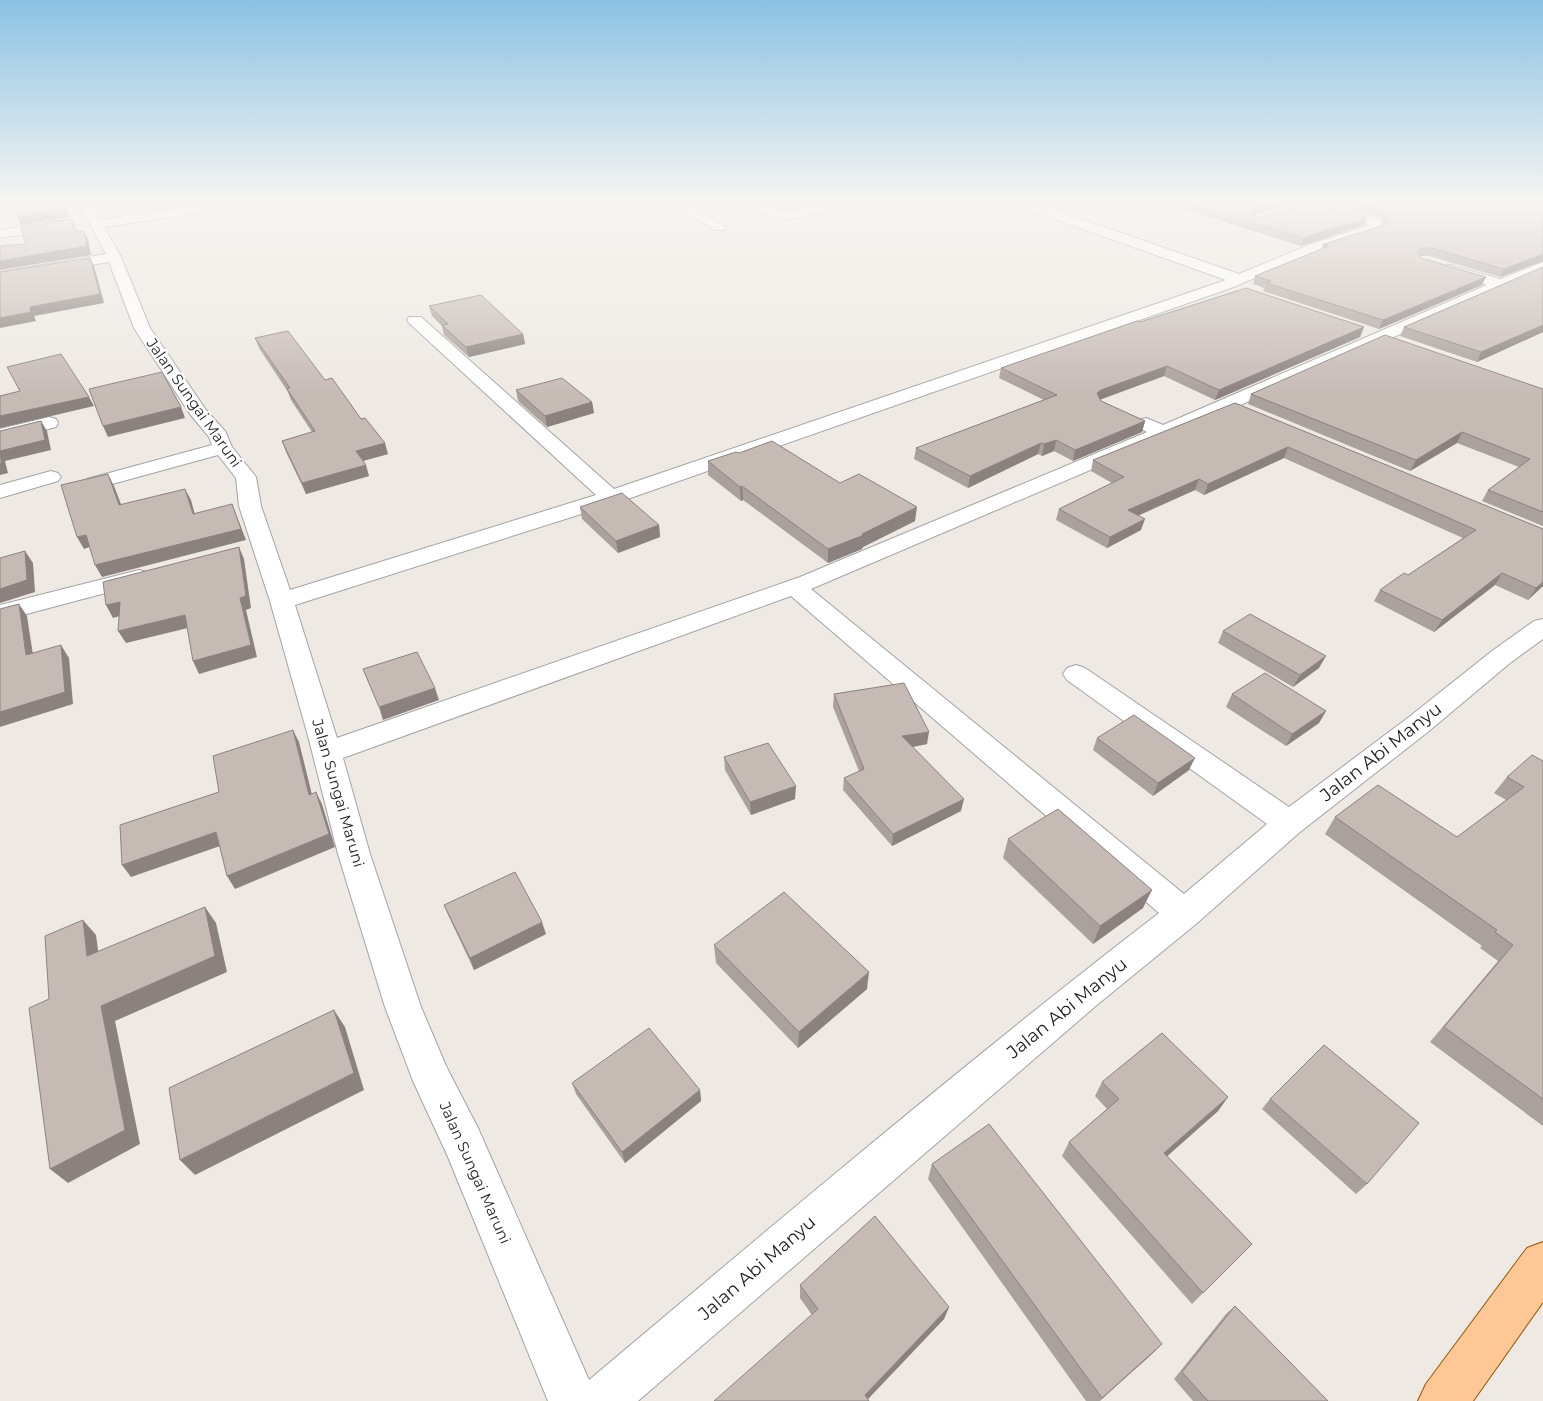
<svg xmlns="http://www.w3.org/2000/svg" width="1543" height="1401" viewBox="0 0 1543 1401" font-family="Montserrat,sans-serif">
  <style>
    .lines { fill: none; stroke-linecap: round; stroke-linejoin: round }
    .minor-casing { stroke: #a3a3a3; stroke-width: 2 }
    .major-casing { stroke: #955500; stroke-width: 2 }
    .minor { fill: #fff; fill-rule: evenodd }
    .major { fill: #ffc796; fill-rule: evenodd }
    .wall { fill: #aaa09c }
    .shaded-wall { fill: #8b827f }
    .building { fill: #c6bab5; stroke: #8b827f }
    .labels { text-anchor: middle; stroke-width: 4.5; stroke-linejoin: round; paint-order: stroke }
    .street-label { font-size: 15px; fill: #1c1c1c; stroke: #fff }
    .near-street-label { font-size: 18px; fill: #1c1c1c; stroke: #fff }
  </style>
  <rect width="100%" height="100%" fill="#eee9e2"/>
  <g class="lines">
    <g class="minor-casing">
      <g id="minor">
        <path d="M77,200H89L100,220L231,200H264L258,204L104,227L121,257L150,328L206,410L225,431L232,447L256,477L261,506L290,590L596,495L409,323L407,320L409,317H421L614,489L1226,280L1010,203L1008,200H1027L1239,274L1311,244L1370,225L1292,203L1290,200H1311L1369,216L1381,220L1383,227L1382,230L1321,250L1231,288L619,502L295,605L337,738L800,577L1147,432L1139,428L1137,424L1139,420L1146,418L1163,425L1487,285L1445,272L1443,269L1445,266L1450,265L1500,279L1543,262V271L1170,436L811,589L1184,894L1267,824L1067,680L1063,674L1067,668L1076,665L1085,668L1289,807L1409,717L1492,651L1534,621L1543,619V639L1510,663L1429,731L1300,832L1196,924L1098,1004L638,1401H548L448,1157L413,1081L385,1007L338,854L308,736L270,601L239,506L236,478L218,455L94,489L87,487L84,483L87,479L212,445L209,437L190,414L134,328L109,262L0,280V272L106,254ZM791,596L1159,913C964,1063 777,1222 589,1380L478,1128L447,1068L421,1007L370,854L343,758Z"/>
        <polygon points="664,200 680,200 726,227 725,230 715,230"/>
        <polygon points="741,200 758,200 778,210 790,211 842,200 867,200 861,204 790,219 771,216"/>
        <polygon points="57,221 62,222 63,225 62,228 0,238 0,230"/>
        <polygon points="49,417 56,419 58,423 56,427 0,441 0,429"/>
        <polygon points="51,471 58,473 61,477 58,481 0,498 0,485"/>
        <polygon points="139,570 147,572 151,577 147,582 0,621 0,605"/>
      </g>
    </g>
    <g class="major-casing">
      <polygon id="major" points="1543,1242 1543,1302 1473,1401 1418,1401 1426,1384 1527,1248"/>
    </g>
    <use href="#minor" class="minor"/>
    <use href="#major" class="major"/>
  </g>
  <g class="wall">
    <polygon points="1178,200 1292,203 1254,215 1260,218 1367,218 1364,225 1301,246 1183,209 1184,202"/>
    <polygon points="1311,200 1440,200 1451,203 1543,200 1543,261 1500,277 1429,256 1420,256 1421,258 1482,285 1379,329 1263,291 1264,288 1253,284 1255,276 1321,249 1323,244 1384,225 1382,218 1325,202"/>
    <polygon points="1543,267 1543,332 1477,362 1400,336 1404,327"/>
    <polygon points="429,306 523,334 525,344 469,357 444,335 442,326 432,316"/>
    <polygon points="1140,322 1364,327 1360,337 1215,400 1164,376 1100,400 1101,401 1145,421 1142,432 1073,461 1054,451 1042,456 1038,454 968,488 914,459 916,448 1044,400 999,378 1001,368"/>
    <polygon points="255,338 325,380 361,419 388,454 363,461 369,476 306,494 286,452 282,441 312,432 291,400 288,392 259,348"/>
    <polygon points="1543,389 1543,526 1482,501 1488,490 1519,467 1457,443 1410,471 1248,404 1251,394"/>
    <polygon points="516,390 592,402 594,413 547,427 518,401"/>
    <polygon points="1235,403 1543,529 1543,586 1528,600 1495,585 1434,632 1374,601 1380,590 1408,575 1463,538 1284,458 1204,495 1195,490 1138,516 1141,530 1107,548 1056,520 1059,509 1112,483 1091,471 1093,460"/>
    <polygon points="739,453 840,483 915,521 863,547 862,549 828,563 743,500 741,501 708,475 708,461"/>
    <polygon points="580,507 659,525 660,537 618,553 582,519"/>
    <polygon points="1223,631 1319,668 1293,687 1218,643"/>
    <polygon points="834,694 927,744 913,747 961,811 892,846 843,790 844,778 859,771 833,707"/>
    <polygon points="1232,694 1326,711 1319,723 1286,746 1226,707"/>
    <polygon points="1097,738 1189,770 1153,796 1093,750"/>
    <polygon points="724,757 795,799 751,815 725,770"/>
    <polygon points="1543,761 1543,1126 1430,1042 1498,961 1480,948 1482,946 1325,834 1335,817 1457,837 1506,800 1494,793 1507,777"/>
    <polygon points="1008,839 1143,908 1093,944 1003,858"/>
    <polygon points="444,905 546,934 474,970 449,917"/>
    <polygon points="714,945 867,989 798,1048 716,963"/>
    <polygon points="1102,1082 1228,1097 1218,1111 1167,1156 1252,1244 1192,1304 1062,1156 1069,1142 1107,1109 1095,1096"/>
    <polygon points="572,1083 700,1090 701,1101 625,1163 576,1094"/>
    <polygon points="1270,1099 1367,1184 1356,1194 1262,1109"/>
    <polygon points="932,1164 1162,1344 1100,1401 1086,1401 928,1179"/>
    <polygon points="800,1285 949,1307 944,1319 868,1399 812,1315 800,1298"/>
    <polygon points="1235,1306 1328,1401 1193,1401 1174,1379 1226,1314"/>
  </g>
  <g class="shaded-wall">
    <polygon points="1280,200 1293,200 1292,203 1252,215 1252,211 1255,208"/>
    <polygon points="66,208 70,217 21,225 17,216"/>
    <polygon points="1367,218 1364,225 1301,246 1303,238"/>
    <polygon points="84,231 88,239 91,255 0,270 0,261"/>
    <polygon points="1543,254 1543,261 1500,277 1504,269"/>
    <polygon points="90,258 94,266 104,303 34,316 36,321 0,328 0,318 30,307"/>
    <polygon points="1486,277 1482,285 1379,329 1383,320"/>
    <polygon points="1543,325 1543,332 1477,362 1481,352"/>
    <polygon points="1364,327 1360,337 1215,400 1219,390"/>
    <polygon points="523,334 525,344 469,357 466,347"/>
    <polygon points="1167,366 1164,376 1098,400 1097,393 1101,390"/>
    <polygon points="89,397 94,406 0,428 0,416"/>
    <polygon points="592,402 594,413 547,427 545,416"/>
    <polygon points="181,407 185,418 108,437 103,426"/>
    <polygon points="41,421 47,431 51,450 5,461 8,473 0,475 0,451"/>
    <polygon points="1145,421 1142,432 1073,461 1075,450"/>
    <polygon points="1462,432 1457,443 1410,471 1416,460"/>
    <polygon points="1056,440 1054,451 1042,456 1044,444"/>
    <polygon points="385,443 388,454 359,462 356,451"/>
    <polygon points="1041,443 1038,454 968,488 970,476"/>
    <polygon points="1288,447 1284,458 1204,495 1208,484"/>
    <polygon points="366,465 369,476 306,494 302,483"/>
    <polygon points="108,474 114,486 126,517 119,505"/>
    <polygon points="1199,479 1195,490 1125,521 1128,510"/>
    <polygon points="742,486 743,500 741,501 740,487"/>
    <polygon points="185,489 191,500 198,526 193,514"/>
    <polygon points="232,504 246,540 102,577 95,565"/>
    <polygon points="917,507 915,521 863,547 862,549 828,563 828,549"/>
    <polygon points="1145,519 1141,530 1107,548 1110,537"/>
    <polygon points="659,525 660,537 618,553 616,541"/>
    <polygon points="86,535 92,546 84,549 77,537"/>
    <polygon points="239,547 244,559 251,608 246,610 257,657 199,674 193,661 240,598"/>
    <polygon points="25,551 33,563 35,592 0,603 0,589"/>
    <polygon points="1502,573 1495,585 1434,632 1442,620"/>
    <polygon points="1543,582 1543,586 1528,600 1536,588"/>
    <polygon points="120,602 127,614 113,618 106,605"/>
    <polygon points="19,604 27,616 35,668 26,655"/>
    <polygon points="185,615 192,627 126,643 118,631"/>
    <polygon points="61,645 69,658 73,704 0,727 0,712"/>
    <polygon points="1326,656 1319,668 1293,687 1300,675"/>
    <polygon points="435,688 439,700 383,720 379,707"/>
    <polygon points="1326,711 1319,723 1286,746 1292,734"/>
    <polygon points="293,730 299,742 315,807 309,795"/>
    <polygon points="929,732 927,744 901,749 902,736"/>
    <polygon points="1195,758 1189,770 1153,796 1158,783"/>
    <polygon points="796,786 795,799 751,815 750,802"/>
    <polygon points="316,792 322,804 335,847 235,889 227,876"/>
    <polygon points="964,799 961,811 892,846 893,834"/>
    <polygon points="216,832 223,845 131,877 122,865"/>
    <polygon points="1152,890 1143,908 1093,944 1100,926"/>
    <polygon points="205,907 216,923 227,972 115,1021 140,1144 68,1183 50,1169 101,1006"/>
    <polygon points="83,920 96,935 101,971 87,956"/>
    <polygon points="542,922 546,934 474,970 470,958"/>
    <polygon points="869,972 867,989 798,1048 799,1032"/>
    <polygon points="334,1010 345,1027 364,1090 195,1175 180,1160"/>
    <polygon points="700,1090 701,1101 625,1163 622,1152"/>
    <polygon points="1228,1097 1218,1111 1155,1167 1164,1153"/>
    <polygon points="949,1307 944,1319 866,1401 865,1395"/>
    <polygon points="1162,1344 1150,1356 1099,1401 1102,1398"/>
  </g>
  <g class="building">
    <polygon points="12,200 62,200 66,208 17,216"/>
    <polygon points="1192,200 1280,200 1255,208 1252,211 1252,214 1260,218 1312,202 1367,218 1303,238 1185,202"/>
    <polygon points="1348,200 1440,200 1451,203 1466,200 1543,200 1543,254 1504,269 1432,248 1422,248 1418,252 1421,258 1486,277 1383,320 1266,283 1271,281 1255,276 1329,246 1323,244 1325,244 1386,224 1388,219 1385,211"/>
    <polygon points="71,219 77,232 84,231 87,246 0,261 0,246 26,244 21,228"/>
    <polygon points="90,258 100,294 30,307 31,312 0,318 0,272"/>
    <polygon points="1543,267 1543,325 1481,352 1404,327"/>
    <polygon points="1246,288 1364,327 1219,390 1167,366 1101,390 1097,393 1101,401 1145,421 1075,450 1056,440 1044,444 1041,443 970,476 916,448 1057,395 1001,368 1137,321 1140,322"/>
    <polygon points="481,295 523,334 466,347 442,325 448,324 429,306"/>
    <polygon points="288,331 325,380 332,378 361,419 365,418 385,443 356,451 366,465 302,483 282,441 315,431 287,389 290,388 255,338"/>
    <polygon points="1385,335 1543,389 1543,512 1488,490 1530,459 1462,432 1416,460 1251,394"/>
    <polygon points="61,354 89,397 0,416 0,396 20,391 7,367"/>
    <polygon points="162,372 181,407 103,426 89,389"/>
    <polygon points="562,378 592,402 545,416 516,390"/>
    <polygon points="1235,403 1543,529 1543,582 1536,588 1502,573 1442,620 1380,590 1404,573 1408,575 1476,530 1288,447 1208,484 1199,479 1128,510 1145,519 1110,537 1059,509 1124,477 1093,460"/>
    <polygon points="41,421 45,440 0,451 0,431"/>
    <polygon points="772,441 840,483 859,474 917,507 862,534 864,535 828,549 742,486 740,487 708,461 736,452 739,453"/>
    <polygon points="0,454 2,463 0,464"/>
    <polygon points="108,474 119,505 185,489 193,514 232,504 241,529 95,565 86,535 77,537 61,485"/>
    <polygon points="622,493 659,525 616,541 580,507"/>
    <polygon points="239,547 246,596 240,598 251,645 193,661 185,615 118,631 120,602 106,605 103,582"/>
    <polygon points="25,551 27,580 0,589 0,558"/>
    <polygon points="19,604 26,655 61,645 65,692 0,712 0,609"/>
    <polygon points="1250,614 1326,656 1300,675 1223,631"/>
    <polygon points="417,652 435,688 379,707 363,669"/>
    <polygon points="1265,673 1326,711 1292,734 1232,694"/>
    <polygon points="904,683 929,732 902,736 964,799 893,834 844,778 864,769 834,694"/>
    <polygon points="1134,715 1195,758 1158,783 1097,738"/>
    <polygon points="293,730 309,795 316,792 329,834 227,876 216,832 122,865 120,825 219,792 213,756"/>
    <polygon points="768,743 796,786 750,802 724,757"/>
    <polygon points="1532,755 1543,761 1543,1099 1444,1027 1513,945 1495,932 1497,930 1335,817 1378,785 1457,837 1524,787 1507,777"/>
    <polygon points="1058,809 1152,890 1100,926 1008,839"/>
    <polygon points="515,872 542,922 470,958 444,905"/>
    <polygon points="784,892 869,972 799,1032 714,945"/>
    <polygon points="205,907 215,956 101,1006 125,1130 50,1169 29,1008 49,999 45,936 83,920 87,956"/>
    <polygon points="334,1010 354,1073 180,1160 169,1088"/>
    <polygon points="649,1028 700,1090 622,1152 572,1083"/>
    <polygon points="1162,1033 1228,1097 1164,1153 1252,1244 1203,1293 1069,1142 1119,1099 1102,1082"/>
    <polygon points="1324,1045 1419,1123 1367,1184 1270,1099"/>
    <polygon points="989,1124 1162,1344 1102,1398 932,1164"/>
    <polygon points="875,1216 949,1307 865,1395 869,1401 714,1401 818,1309 800,1285"/>
    <polygon points="1235,1306 1328,1401 1208,1401 1182,1372"/>
  </g>
  <linearGradient id="sky" x2="0" y2="1"><stop stop-color="#8bc2e4"/><stop offset="0.51" stop-color="#f7f5f2"/><stop offset="1" stop-color="#f7f5f2" stop-opacity="0"/></linearGradient>
  <rect width="1543" height="396" fill="url(#sky)"/>
  <g class="labels">
    <g class="street-label">
      <text transform="translate(194 403) rotate(55)" y="5">Jalan Sungai Maruni</text>
      <text transform="translate(338 793) rotate(74)" y="5">Jalan Sungai Maruni</text>
      <text transform="translate(475 1173) rotate(66)" y="5">Jalan Sungai Maruni</text>
    </g>
    <g class="near-street-label">
      <text transform="translate(1381 752) rotate(-38)" y="6">Jalan Abi Manyu</text>
      <text transform="translate(1067 1008) rotate(-39)" y="6">Jalan Abi Manyu</text>
      <text transform="translate(757 1268) rotate(-41)" y="6">Jalan Abi Manyu</text>
    </g>
  </g>
</svg>
